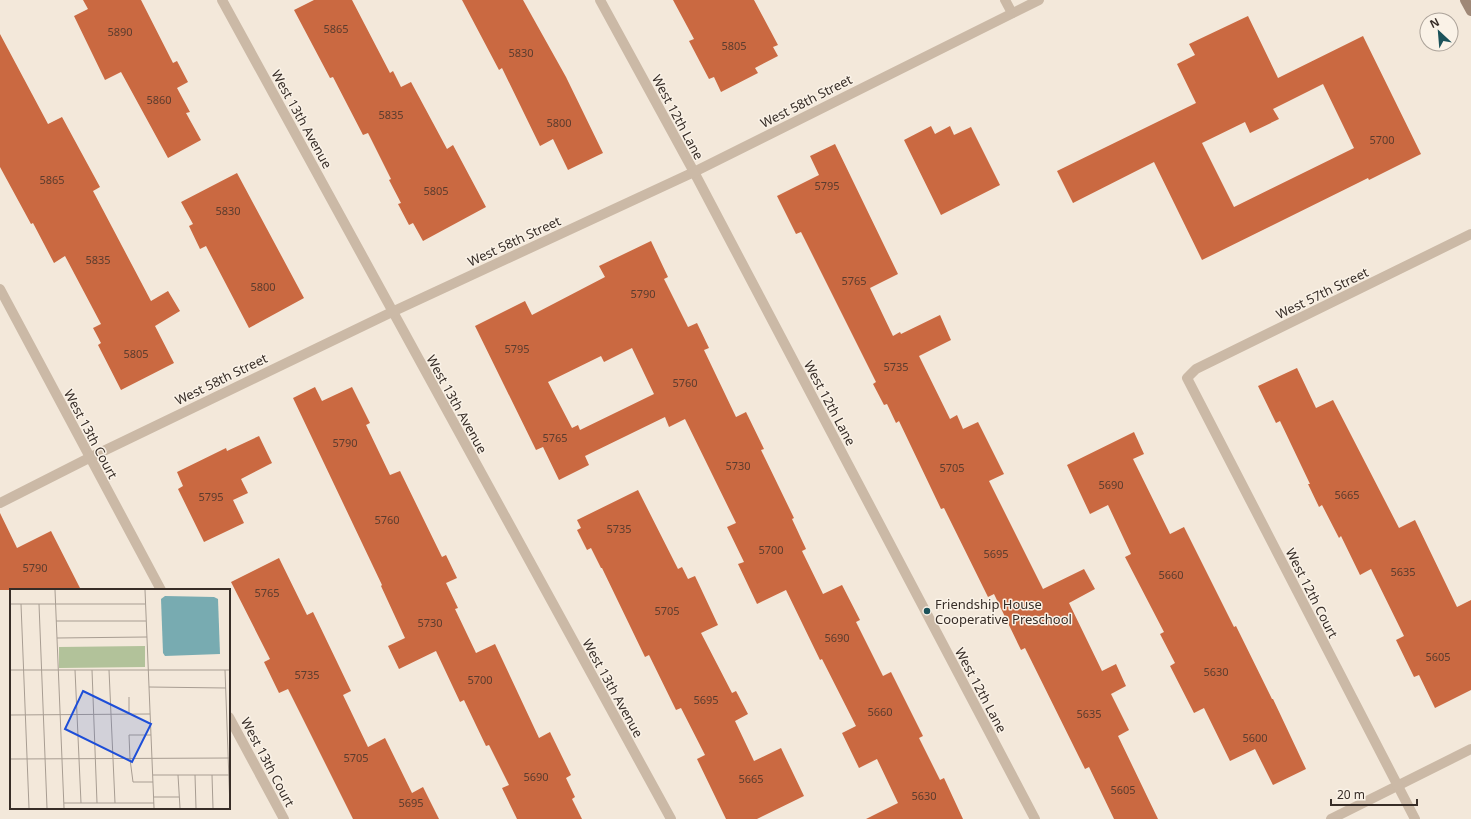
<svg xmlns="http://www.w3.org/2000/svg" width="1471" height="819" viewBox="0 0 1471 819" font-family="'Noto Sans',sans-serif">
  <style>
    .building { fill: #ca6941; fill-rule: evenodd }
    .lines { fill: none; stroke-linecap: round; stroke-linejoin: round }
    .street { stroke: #cbb9a6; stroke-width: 10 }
    .secondary { stroke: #9f8877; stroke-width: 10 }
    .poi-dot { fill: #1b525a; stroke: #faf2e7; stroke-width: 1.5 }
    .labels { text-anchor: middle; stroke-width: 3; stroke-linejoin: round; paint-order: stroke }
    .number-label { font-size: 11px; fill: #5c3c2e }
    .street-label { font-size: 13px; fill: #372d27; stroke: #faf2e7 }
    .poi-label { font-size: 13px; fill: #372d27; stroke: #faf2e7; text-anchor: start }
    .inset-road { fill: none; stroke: #a89d92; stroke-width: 1 }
    .view { fill: #1d4ed8; fill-opacity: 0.15; stroke: #1d4ed8; stroke-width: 2 }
    .inset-edge { fill: none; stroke: #372d27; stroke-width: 2 }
  </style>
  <rect width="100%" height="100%" fill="#f3e8da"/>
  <g class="building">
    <polygon points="83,0 141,0 173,63 177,61 188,82 177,88 190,112 186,113 201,140 168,158 121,72 105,80 74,16 88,9"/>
    <polygon points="314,0 352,0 390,73 393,71 401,87 411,82 447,149 453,145 486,207 423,241 413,223 409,225 398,204 401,203 389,180 391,179 368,133 363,135 333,77 330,78 294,10"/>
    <polygon points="462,0 523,0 566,77 603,153 568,170 553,139 540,146 502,68 499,70"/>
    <polygon points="673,0 754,0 778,45 773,47 778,56 755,68 758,73 721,92 714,77 709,79 689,41 694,39"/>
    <path d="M1248,16L1278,78L1363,36L1421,154L1369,180L1368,178L1202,260L1154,162L1073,203L1057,171L1196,103L1177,64L1195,55L1189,44ZM1323,84L1354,148L1234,207L1202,143L1245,122L1250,133L1279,119L1273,109Z"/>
    <polygon points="0,34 48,124 62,117 100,187 93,191 151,301 168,291 180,311 155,326 174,363 121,390 98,345 101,343 93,328 101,324 65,256 54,263 33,223 31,224 0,167"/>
    <polygon points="931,126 935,134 950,126 954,135 971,127 1000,185 941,215 904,140"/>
    <polygon points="835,144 898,274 870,288 893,336 900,332 901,334 940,315 951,340 919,356 950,419 957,415 963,429 978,422 1004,474 989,481 1043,589 1084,569 1095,589 1069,603 1102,671 1116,664 1126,686 1111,694 1129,730 1118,736 1158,819 1114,819 1089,767 1085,769 1025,648 1021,650 994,594 988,597 944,508 941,509 899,421 896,423 887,404 884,405 873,384 876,382 801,232 796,234 777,196 819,175 810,156"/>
    <polygon points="237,173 304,298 249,328 206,246 200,249 189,226 193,224 181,202"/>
    <path d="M651,241L668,277L664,279L688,327L697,323L709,348L704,350L736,417L746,412L764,449L761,450L794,518L792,519L806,549L802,551L823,594L842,585L860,620L856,622L883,676L891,672L923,736L919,738L940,780L944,778L963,819H866L898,803L877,759L859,768L842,733L856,726L822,659L820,660L786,590L757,604L738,564L744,562L727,527L736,523L685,419L669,427L665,417L585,456L589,465L559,480L543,447L536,450L475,326L525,301L532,315L605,277L599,266ZM632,348L654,394L580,430L578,425L572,428L548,382L601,356L604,362Z"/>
    <polygon points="1297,368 1316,408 1333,400 1399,528 1415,520 1457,607 1471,600 1471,690 1435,708 1419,675 1414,677 1396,640 1404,636 1371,569 1360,575 1341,536 1339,538 1322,505 1319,507 1308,484 1310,484 1280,421 1276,423 1258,386"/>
    <polygon points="315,387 322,401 352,387 370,423 366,425 390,475 400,471 442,557 446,555 457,578 446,583 458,608 455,609 476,653 495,644 539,738 550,732 571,775 566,778 575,797 572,799 582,819 517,819 502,788 509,785 489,745 486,746 464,700 460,702 436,651 399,669 388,646 405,638 381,586 382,585 293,398"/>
    <polygon points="1134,432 1144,454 1133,459 1170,534 1184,527 1234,627 1236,626 1272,699 1273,699 1306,769 1273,785 1255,749 1230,761 1204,708 1194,713 1170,666 1175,663 1160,634 1164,632 1125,557 1131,554 1108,505 1090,514 1067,465"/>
    <polygon points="259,436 272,463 241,479 248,493 233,500 244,523 204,542 178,489 183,486 177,472 226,448 227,451"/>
    <polygon points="638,490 678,569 682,567 688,579 695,576 718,625 701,633 732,693 736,691 748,714 735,721 754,761 781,748 804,796 757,819 726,819 697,759 705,755 681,708 676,710 649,655 645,657 602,568 601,568 591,548 587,550 577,530 581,528 577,520"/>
    <polygon points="0,513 17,548 51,531 81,590 0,590"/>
    <polygon points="279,558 307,615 313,612 351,691 343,695 368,747 385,738 412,793 423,787 439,819 353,819 288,689 279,693 264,662 270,659 231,582"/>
  </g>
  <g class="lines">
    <g class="street">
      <polyline points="222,0 671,819"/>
      <polyline points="600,0 694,172 1035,819"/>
      <polyline points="1005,0 1012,13"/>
      <polyline points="0,289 161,590"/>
      <polyline points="0,503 89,458 392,312 694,172 1039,0"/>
      <polyline points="229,717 284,819"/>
      <polyline points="1331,819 1471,749"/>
      <polyline points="1415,819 1187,378 1196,369 1471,234"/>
    </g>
    <polyline class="secondary" points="1465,0 1471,11"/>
  </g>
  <circle class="poi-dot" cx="927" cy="611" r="4"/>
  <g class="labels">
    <g class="number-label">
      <text x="336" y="33">5865</text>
      <text x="120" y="36">5890</text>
      <text x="734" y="50">5805</text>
      <text x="521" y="57">5830</text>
      <text x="159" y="104">5860</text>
      <text x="391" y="119">5835</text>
      <text x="559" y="127">5800</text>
      <text x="1382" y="144">5700</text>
      <text x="52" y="184">5865</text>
      <text x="827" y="190">5795</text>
      <text x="436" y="195">5805</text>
      <text x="228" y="215">5830</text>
      <text x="98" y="264">5835</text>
      <text x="854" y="285">5765</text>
      <text x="263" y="291">5800</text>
      <text x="643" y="298">5790</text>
      <text x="517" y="353">5795</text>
      <text x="136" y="358">5805</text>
      <text x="896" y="371">5735</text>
      <text x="685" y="387">5760</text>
      <text x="555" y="442">5765</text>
      <text x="345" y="447">5790</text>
      <text x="738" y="470">5730</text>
      <text x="952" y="472">5705</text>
      <text x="1111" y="489">5690</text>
      <text x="1347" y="499">5665</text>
      <text x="211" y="501">5795</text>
      <text x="387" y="524">5760</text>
      <text x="619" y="533">5735</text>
      <text x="771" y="554">5700</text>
      <text x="996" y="558">5695</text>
      <text x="35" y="572">5790</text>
      <text x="1403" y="576">5635</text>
      <text x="1171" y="579">5660</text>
      <text x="267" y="597">5765</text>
      <text x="667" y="615">5705</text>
      <text x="430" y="627">5730</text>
      <text x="837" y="642">5690</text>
      <text x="1438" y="661">5605</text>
      <text x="1216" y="676">5630</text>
      <text x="307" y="679">5735</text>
      <text x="480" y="684">5700</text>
      <text x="706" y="704">5695</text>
      <text x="880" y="716">5660</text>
      <text x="1089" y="718">5635</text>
      <text x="1255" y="742">5600</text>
      <text x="356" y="762">5705</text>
      <text x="536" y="781">5690</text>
      <text x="751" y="783">5665</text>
      <text x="1123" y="794">5605</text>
      <text x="924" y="800">5630</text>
      <text x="411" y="807">5695</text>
    </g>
    <g class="street-label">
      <text transform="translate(806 101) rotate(-27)" y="5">West 58th Street</text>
      <text transform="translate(678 117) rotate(62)" y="5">West 12th Lane</text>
      <text transform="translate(302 119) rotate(61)" y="5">West 13th Avenue</text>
      <text transform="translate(514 241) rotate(-25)" y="5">West 58th Street</text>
      <text transform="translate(1322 293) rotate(-26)" y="5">West 57th Street</text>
      <text transform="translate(221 379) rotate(-26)" y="5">West 58th Street</text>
      <text transform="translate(830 403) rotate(62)" y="5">West 12th Lane</text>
      <text transform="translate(457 404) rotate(61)" y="5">West 13th Avenue</text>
      <text transform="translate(91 434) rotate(62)" y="5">West 13th Court</text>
      <text transform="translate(1312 593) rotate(63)" y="5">West 12th Court</text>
      <text transform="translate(613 688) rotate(61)" y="5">West 13th Avenue</text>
      <text transform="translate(981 690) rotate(62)" y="5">West 12th Lane</text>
      <text transform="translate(268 762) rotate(62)" y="5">West 13th Court</text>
    </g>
    <g class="poi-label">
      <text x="935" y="609">Friendship House<tspan x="935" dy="15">Cooperative Preschool</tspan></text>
    </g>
  </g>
  <g transform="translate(10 589)">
    <rect width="220" height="220" fill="#f3e8da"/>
    <path d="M135,57V78L49,79V58Z" fill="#b2c29a"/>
    <path d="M155,7L204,8L208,10L210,65L155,67L153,64L151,10Z" fill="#78abb1"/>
    <path class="inset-road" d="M45,1L54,219M135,1L144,219M0,15H135M11,15L19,219M29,15L37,219M46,32H136M47,49L137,48M0,81H220M65,81L71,214M82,81L87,214M99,81L105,214M215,81L220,219M139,98L216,99M119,108V125M0,126L140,125M141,146H119L120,170L123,193H143M0,170L220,169M143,186H220M168,186L170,219M185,186L186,219M202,186L203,219M144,208H169M54,214H144"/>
    <path class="view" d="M73,102L141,135L122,173L55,140Z"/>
    <rect width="220" height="220" class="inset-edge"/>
  </g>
  <g transform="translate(1439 32) rotate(334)"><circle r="19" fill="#faf2e7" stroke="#aca39a"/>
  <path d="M0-3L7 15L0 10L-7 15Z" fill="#1b525a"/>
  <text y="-6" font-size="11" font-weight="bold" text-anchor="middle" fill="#372d27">N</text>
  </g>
  <path d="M1331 799v6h86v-6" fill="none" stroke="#372d27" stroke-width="2"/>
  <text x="1337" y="799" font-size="12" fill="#372d27" stroke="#faf2e7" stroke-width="3" paint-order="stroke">20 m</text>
</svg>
